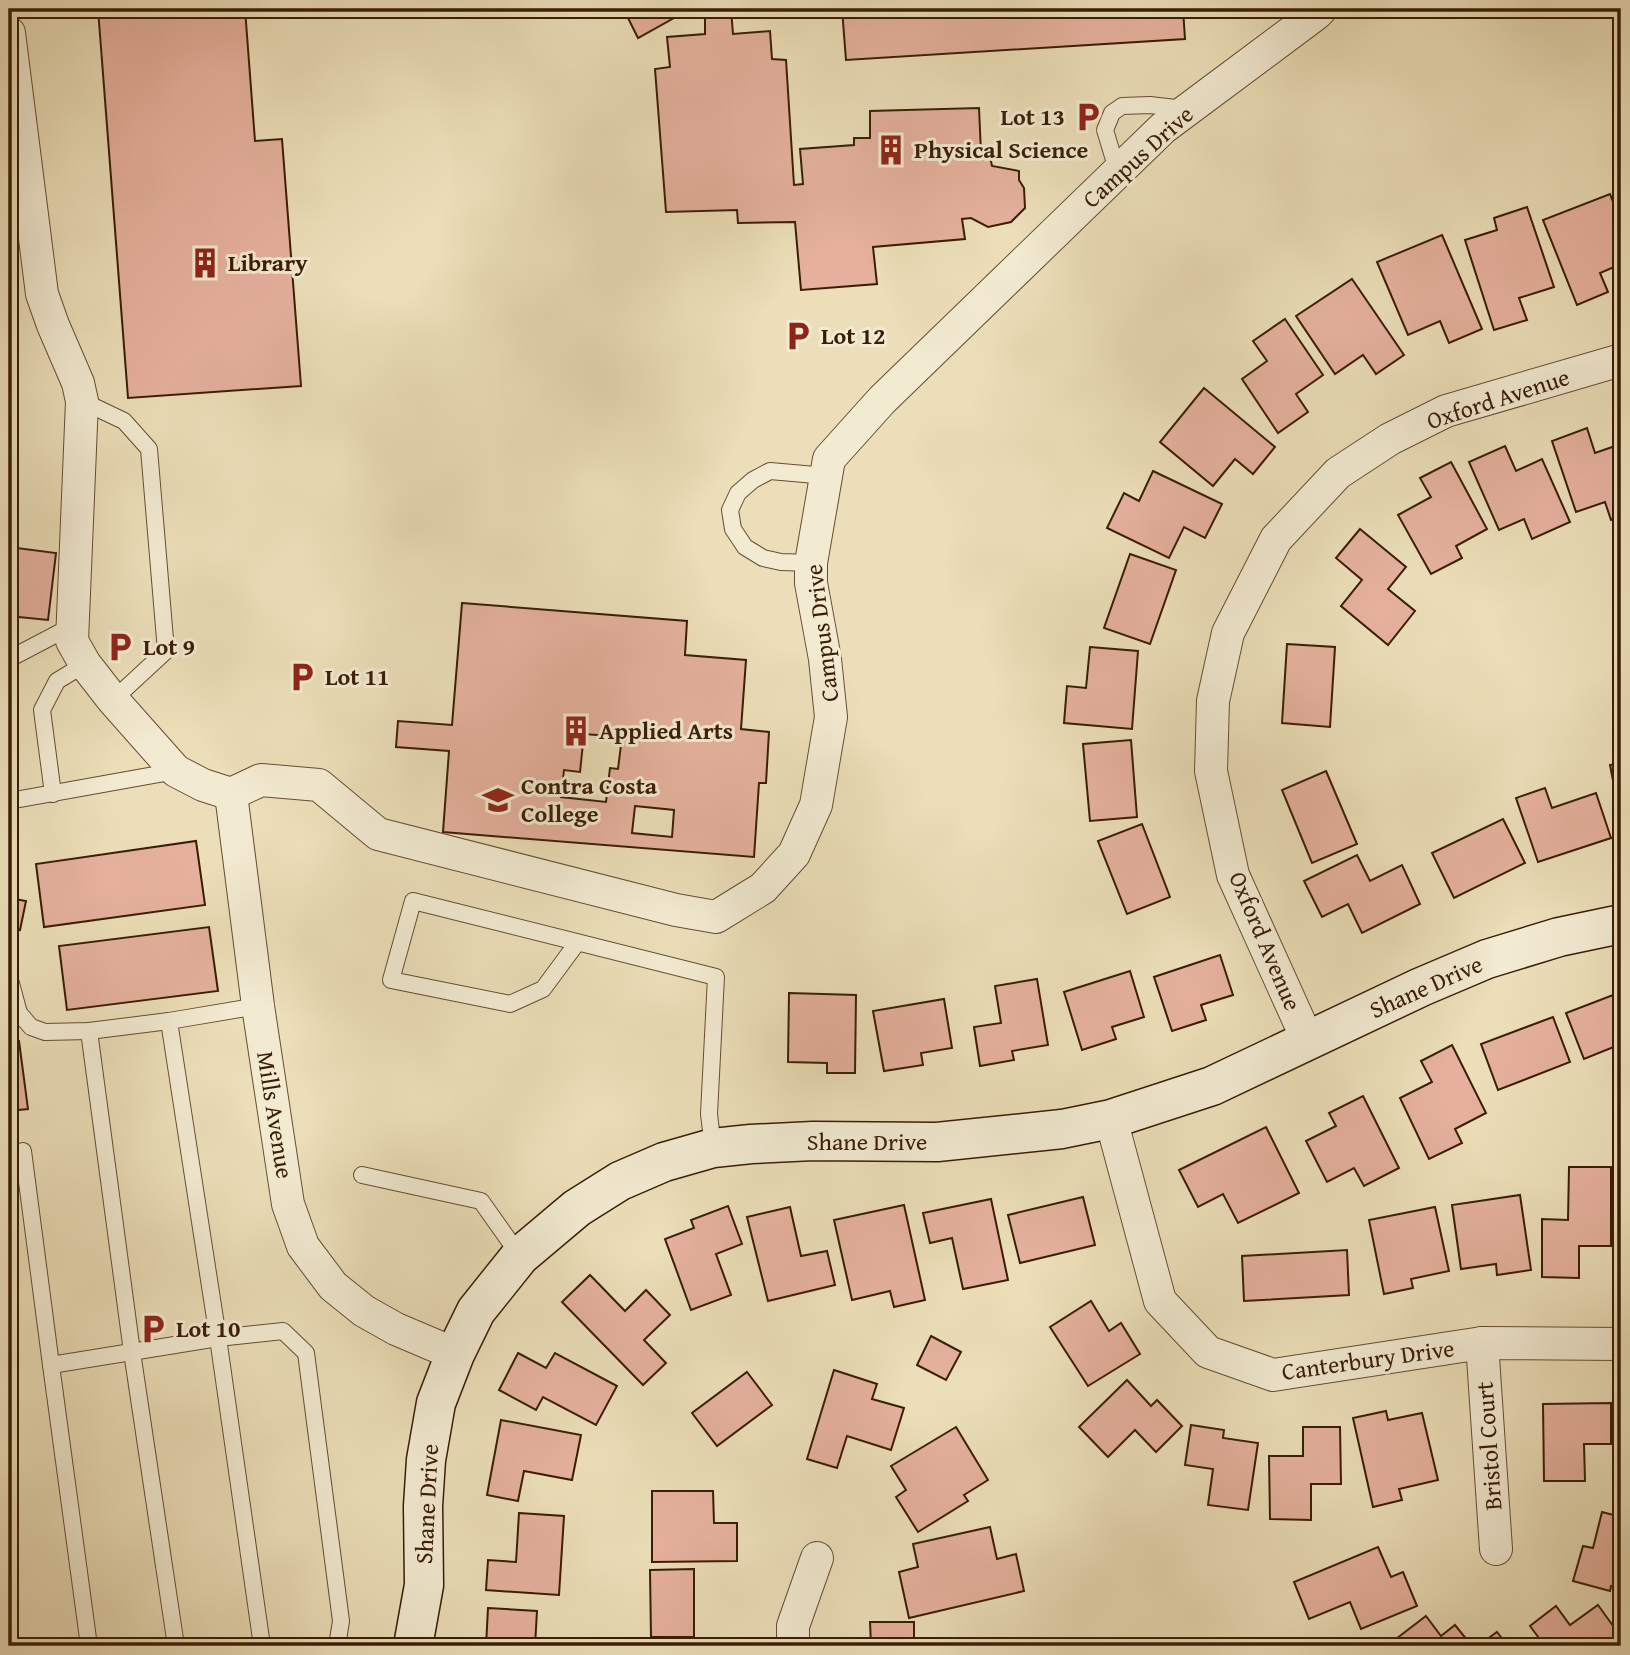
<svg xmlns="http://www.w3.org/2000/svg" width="1630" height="1655" viewBox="0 0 1630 1655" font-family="'Gentium Book Plus',serif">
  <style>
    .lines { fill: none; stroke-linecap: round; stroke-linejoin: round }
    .stream { stroke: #727c6b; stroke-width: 10 }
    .building { fill: #e5b19d; stroke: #3a1d06; stroke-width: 2; fill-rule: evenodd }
    .lane-casing { stroke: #664d32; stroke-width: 18 }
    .street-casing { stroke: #664d32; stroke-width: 34 }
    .secondary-casing { stroke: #3a1d06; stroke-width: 41 }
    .lane { stroke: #f2ead1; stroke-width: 16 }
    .street { stroke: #f2ead1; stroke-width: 32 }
    .secondary { stroke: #f2ead1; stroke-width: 38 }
    .labels { text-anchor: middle; stroke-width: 6; stroke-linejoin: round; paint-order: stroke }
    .poi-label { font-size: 24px; font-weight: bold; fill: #3a1d06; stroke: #f2ead1; text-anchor: start }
    .street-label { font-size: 24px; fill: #3a1d06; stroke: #f2ead1 }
  </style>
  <rect width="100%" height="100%" fill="#ebdeb8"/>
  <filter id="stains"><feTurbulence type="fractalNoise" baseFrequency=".00286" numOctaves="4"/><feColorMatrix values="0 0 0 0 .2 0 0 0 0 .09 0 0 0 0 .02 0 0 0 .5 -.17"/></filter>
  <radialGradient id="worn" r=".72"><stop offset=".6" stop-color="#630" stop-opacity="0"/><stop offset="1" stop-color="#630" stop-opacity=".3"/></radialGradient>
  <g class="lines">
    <polyline class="stream" points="9,1602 15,1646"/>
  </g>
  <g class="building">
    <polygon points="98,9 245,9 255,141 282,139 301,386 128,398"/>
    <polygon points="635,9 690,9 638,38 626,14"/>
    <polygon points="697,9 731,9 733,34 770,31 772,59 786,60 794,185 803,184 800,149 854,145 854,138 870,138 870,111 979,108 981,152 989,151 992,166 1019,171 1019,180 1024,188 1025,208 1011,222 988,227 971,218 962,219 965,239 873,247 877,284 801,290 795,222 738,223 737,210 666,212 655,69 670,67 667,37 705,34 705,18"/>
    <polygon points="842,9 1183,9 1185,39 846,60"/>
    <polygon points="1610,194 1621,223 1621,264 1600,273 1608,292 1577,305 1543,220"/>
    <polygon points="1527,207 1554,287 1519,298 1527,320 1494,330 1465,240 1497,230 1494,218"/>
    <polygon points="1442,235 1482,329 1449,343 1440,321 1408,335 1377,262"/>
    <polygon points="1352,279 1404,355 1376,374 1363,355 1335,374 1296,316"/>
    <polygon points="1285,319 1323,375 1296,394 1308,412 1278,433 1242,379 1267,361 1253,341"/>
    <polygon points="1204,388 1275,447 1253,474 1235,459 1213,486 1160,442"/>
    <polygon points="1587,428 1595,453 1621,444 1621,516 1611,520 1605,502 1576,512 1552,441"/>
    <polygon points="1505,446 1516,471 1542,459 1570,522 1532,539 1524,519 1499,530 1469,462"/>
    <polygon points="1451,462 1487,529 1456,546 1462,558 1431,574 1398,515 1431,497 1420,478"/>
    <polygon points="1153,471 1222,504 1205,538 1184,527 1169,558 1107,528 1124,493 1139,501"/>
    <polygon points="1360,529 1406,567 1388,589 1415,611 1388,645 1341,606 1362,580 1336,558"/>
    <polygon points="9,547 56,553 48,620 9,616"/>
    <polygon points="1130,554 1176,570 1150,644 1104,628"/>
    <path d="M462,603L687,621L685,655L746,660L741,729L769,732L766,783H759L754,857L443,832L449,751L396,747L398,721L452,725ZM584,734L622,737L618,769L610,768L606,802L561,797L564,770L580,772ZM635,806L674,810L672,837L632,833Z"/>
    <polygon points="1287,644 1335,647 1330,727 1282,723"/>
    <polygon points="1090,647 1138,651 1132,729 1064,723 1067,686 1086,688"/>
    <polygon points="1131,740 1137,817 1090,821 1083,744"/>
    <polygon points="1621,763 1621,822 1610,765"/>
    <polygon points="1326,771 1357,844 1312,863 1282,790"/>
    <polygon points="1545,788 1552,808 1596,793 1611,838 1538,862 1516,798"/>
    <polygon points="1503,819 1525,863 1454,898 1432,853"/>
    <polygon points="1142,824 1170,897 1127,914 1098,841"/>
    <polygon points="196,841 205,905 44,927 36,864"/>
    <polygon points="1357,855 1370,881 1402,865 1420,904 1362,933 1348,904 1322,917 1304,881"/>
    <polygon points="9,898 26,901 20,930 9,928"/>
    <polygon points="209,927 218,991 67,1010 59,946"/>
    <polygon points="1220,955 1233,995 1201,1005 1206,1020 1172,1031 1154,977"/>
    <polygon points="1130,971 1144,1017 1112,1027 1116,1039 1082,1050 1064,992"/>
    <polygon points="1037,979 1048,1045 1012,1051 1014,1060 980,1066 974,1027 1001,1023 995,986"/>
    <polygon points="1621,992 1621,1044 1584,1059 1566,1013"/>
    <polygon points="789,993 856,995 855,1073 827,1073 827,1063 788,1062"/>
    <polygon points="944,999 952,1048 921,1053 923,1065 884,1071 873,1011"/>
    <polygon points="1553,1017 1570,1062 1498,1090 1481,1044"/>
    <polygon points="19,1041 28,1109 9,1111 9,1042"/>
    <polygon points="1452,1045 1486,1113 1455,1129 1462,1143 1429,1159 1400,1098 1432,1082 1421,1061"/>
    <polygon points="1363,1096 1399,1168 1364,1186 1354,1168 1327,1182 1306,1141 1336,1126 1329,1113"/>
    <polygon points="1266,1127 1299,1193 1238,1223 1223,1194 1198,1207 1179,1170"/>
    <polygon points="1569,1167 1611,1167 1611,1246 1579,1246 1579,1278 1542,1277 1542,1219 1568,1220"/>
    <polygon points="1520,1195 1531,1270 1497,1275 1496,1264 1461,1269 1452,1205"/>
    <polygon points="1083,1197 1095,1245 1020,1263 1008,1215"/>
    <polygon points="991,1199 1008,1280 963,1289 952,1238 930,1243 923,1213"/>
    <polygon points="904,1205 925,1300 894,1307 890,1291 852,1300 834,1220"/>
    <polygon points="728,1206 742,1244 716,1254 731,1295 691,1310 665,1239 694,1228 691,1220"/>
    <polygon points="790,1207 801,1256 827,1251 835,1285 768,1301 747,1217"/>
    <polygon points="1435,1207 1449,1271 1411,1279 1413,1288 1384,1294 1369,1220"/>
    <polygon points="1347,1250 1349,1295 1244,1301 1242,1256"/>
    <polygon points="590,1275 625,1311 646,1290 670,1315 644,1340 666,1363 643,1385 562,1302"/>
    <polygon points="1091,1301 1109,1331 1121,1323 1140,1354 1088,1386 1050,1327"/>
    <polygon points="931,1336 961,1352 946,1380 917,1365"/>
    <polygon points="518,1353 546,1368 555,1353 617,1386 596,1425 543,1397 536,1410 499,1390"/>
    <polygon points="834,1370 877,1384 872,1399 904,1408 891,1450 847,1436 837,1468 807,1459"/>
    <polygon points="747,1372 772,1405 717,1446 692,1413"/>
    <polygon points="1127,1380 1151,1406 1157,1400 1182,1426 1156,1452 1135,1430 1108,1457 1079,1427"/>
    <polygon points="1611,1403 1611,1444 1584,1444 1585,1481 1544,1481 1543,1404"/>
    <polygon points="1386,1411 1388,1420 1422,1413 1438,1480 1399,1489 1402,1500 1373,1507 1353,1418"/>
    <polygon points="501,1420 581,1435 572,1480 524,1471 518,1501 487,1495"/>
    <polygon points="1191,1425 1224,1430 1223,1438 1258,1443 1248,1510 1208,1505 1213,1469 1185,1465"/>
    <polygon points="956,1427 988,1480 964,1495 968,1501 918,1532 896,1497 906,1490 891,1466"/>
    <polygon points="1303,1427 1340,1427 1341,1484 1311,1484 1311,1520 1270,1519 1269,1456 1303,1456"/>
    <polygon points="652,1491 713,1491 714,1523 737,1523 737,1561 652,1562"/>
    <polygon points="1602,1512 1621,1517 1621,1589 1611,1586 1610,1591 1573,1581 1583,1546 1593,1548"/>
    <polygon points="519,1513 564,1516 559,1595 486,1590 488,1560 516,1562"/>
    <polygon points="990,1527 997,1559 1016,1554 1024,1591 909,1618 899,1572 918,1567 913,1544"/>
    <polygon points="1378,1547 1391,1577 1403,1572 1417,1606 1361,1629 1350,1602 1309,1619 1294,1582"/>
    <polygon points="694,1569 694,1637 651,1637 650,1570"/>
    <polygon points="1598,1605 1621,1637 1621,1646 1545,1646 1530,1626 1556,1606 1570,1625"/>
    <polygon points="488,1608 537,1611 535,1646 486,1646"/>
    <polygon points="1426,1616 1441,1636 1455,1625 1472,1646 1389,1646 1388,1645"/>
    <polygon points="870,1622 914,1622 914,1646 871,1646"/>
    <polygon points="1497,1632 1508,1646 1478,1646"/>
    <polygon points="1050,1639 1076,1646 1048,1646"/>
  </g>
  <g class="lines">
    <g class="lane-casing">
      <g id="lane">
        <polyline points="1118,173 1105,130 1112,113 1122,106 1150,105 1184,109"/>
        <polyline points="82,401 124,421 149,449 166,651 113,700"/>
        <polyline points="811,563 781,562 763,558 745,547 733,529 730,510 738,493 753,480 770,471 827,476"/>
        <polyline points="9,659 72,626"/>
        <polyline points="53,794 42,710 57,681 85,664"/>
        <polyline points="9,801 176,771"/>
        <polyline points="577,943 543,989 510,1004 391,980 413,901 716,977 709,1114 713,1148"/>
        <polyline points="9,976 19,1013 31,1027 45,1032 89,1031 169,1021 258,1006"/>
        <polyline points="169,1021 218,1338 262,1646"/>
        <polyline points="89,1031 132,1352 176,1646"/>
        <polyline points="23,1151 51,1365 218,1338 283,1331 306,1353 341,1621 337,1646"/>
        <polyline points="362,1175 481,1201 520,1256"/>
        <polyline points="51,1365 89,1646"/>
      </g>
    </g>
    <g class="street-casing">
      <g id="street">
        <polyline points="9,33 42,294 53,325 78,383 82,401 72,641 85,664 113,700 176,771 203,785 231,794"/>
        <polyline points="231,794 261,780 319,785 378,834 676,910 716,917 763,888 794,854 816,805 831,717 825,659 811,583 811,563 829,459 882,400 1163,128 1316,14 1321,9"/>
        <polyline points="231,794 258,1006 288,1204 303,1246 333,1286 364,1311 396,1329 455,1354"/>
        <polyline points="1308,1041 1233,875 1211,771 1213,701 1228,633 1276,539 1338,473 1390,439 1446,411 1621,360"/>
        <polyline points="1111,1119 1160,1301 1208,1352 1273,1375 1482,1343 1621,1344"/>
        <polyline points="1482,1343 1496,1549"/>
        <polyline points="793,1646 793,1626 817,1558"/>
      </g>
    </g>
    <g class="secondary-casing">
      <polyline id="secondary" points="413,1646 424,1585 423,1506 426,1460 436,1403 455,1354 476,1311 520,1256 577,1208 620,1181 664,1162 713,1148 751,1144 813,1141 937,1142 1062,1129 1111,1119 1212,1086 1421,987 1487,959 1559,937 1621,924"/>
    </g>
    <use href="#lane" class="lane"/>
    <use href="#street" class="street"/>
    <use href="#secondary" class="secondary"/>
  </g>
  <defs>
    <g id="parking-bare" transform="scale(2.415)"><path d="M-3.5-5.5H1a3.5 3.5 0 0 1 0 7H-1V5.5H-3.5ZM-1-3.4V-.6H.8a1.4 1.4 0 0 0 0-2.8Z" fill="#8f2418" stroke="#f2ead1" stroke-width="2.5" paint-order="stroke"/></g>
    <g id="building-bare" transform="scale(2.415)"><path d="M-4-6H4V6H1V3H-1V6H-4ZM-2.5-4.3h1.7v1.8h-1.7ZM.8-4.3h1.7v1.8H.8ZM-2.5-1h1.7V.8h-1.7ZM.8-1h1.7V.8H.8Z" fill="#8f2418" stroke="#f2ead1" stroke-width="2.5" paint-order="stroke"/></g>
    <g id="university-bare" transform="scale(2.415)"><path d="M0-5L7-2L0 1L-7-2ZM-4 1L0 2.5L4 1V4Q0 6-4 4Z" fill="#8f2418" stroke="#f2ead1" stroke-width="2.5" paint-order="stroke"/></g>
  </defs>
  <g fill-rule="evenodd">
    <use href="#parking-bare" x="1088" y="117"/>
    <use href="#building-bare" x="891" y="150"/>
    <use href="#building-bare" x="205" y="263"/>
    <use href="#parking-bare" x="798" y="336"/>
    <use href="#parking-bare" x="120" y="647"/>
    <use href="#parking-bare" x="302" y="677"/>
    <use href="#building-bare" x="576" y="731"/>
    <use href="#university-bare" x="498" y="800"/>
    <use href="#parking-bare" x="153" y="1329"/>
  </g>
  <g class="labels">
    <g class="poi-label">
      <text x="1065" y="125" text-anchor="end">Lot 13</text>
      <text x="914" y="158">Physical Science</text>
      <text x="228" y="271">Library</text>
      <text x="821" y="344">Lot 12</text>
      <text x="143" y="655">Lot 9</text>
      <text x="325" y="685">Lot 11</text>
      <text x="599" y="739">Applied Arts</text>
      <text x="521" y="794">Contra Costa<tspan x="521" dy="28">College</tspan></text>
      <text x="176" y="1337">Lot 10</text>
    </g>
    <g class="street-label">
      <text transform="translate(1138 157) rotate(-42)" y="8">Campus Drive</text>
      <text transform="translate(1498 399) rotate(-18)" y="8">Oxford Avenue</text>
      <text transform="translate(822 633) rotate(-97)" y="8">Campus Drive</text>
      <text transform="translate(1265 941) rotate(67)" y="8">Oxford Avenue</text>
      <text transform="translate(1426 987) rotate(-24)" y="8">Shane Drive</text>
      <text transform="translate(275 1115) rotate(81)" y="8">Mills Avenue</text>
      <text x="867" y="1150">Shane Drive</text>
      <text transform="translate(1368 1360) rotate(-8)" y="8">Canterbury Drive</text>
      <text transform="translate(1489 1446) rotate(-94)" y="8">Bristol Court</text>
      <text transform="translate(427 1504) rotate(-87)" y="8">Shane Drive</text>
    </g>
  </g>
  <rect width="1630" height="1655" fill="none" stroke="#ebdeb8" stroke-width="35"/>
  <rect x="10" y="10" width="1609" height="1634" fill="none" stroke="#3a1d06" stroke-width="3.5"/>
  <rect x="18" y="18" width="1595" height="1620" fill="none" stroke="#3a1d06" stroke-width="2"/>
  <rect width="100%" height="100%" filter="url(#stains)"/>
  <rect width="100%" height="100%" fill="url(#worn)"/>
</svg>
